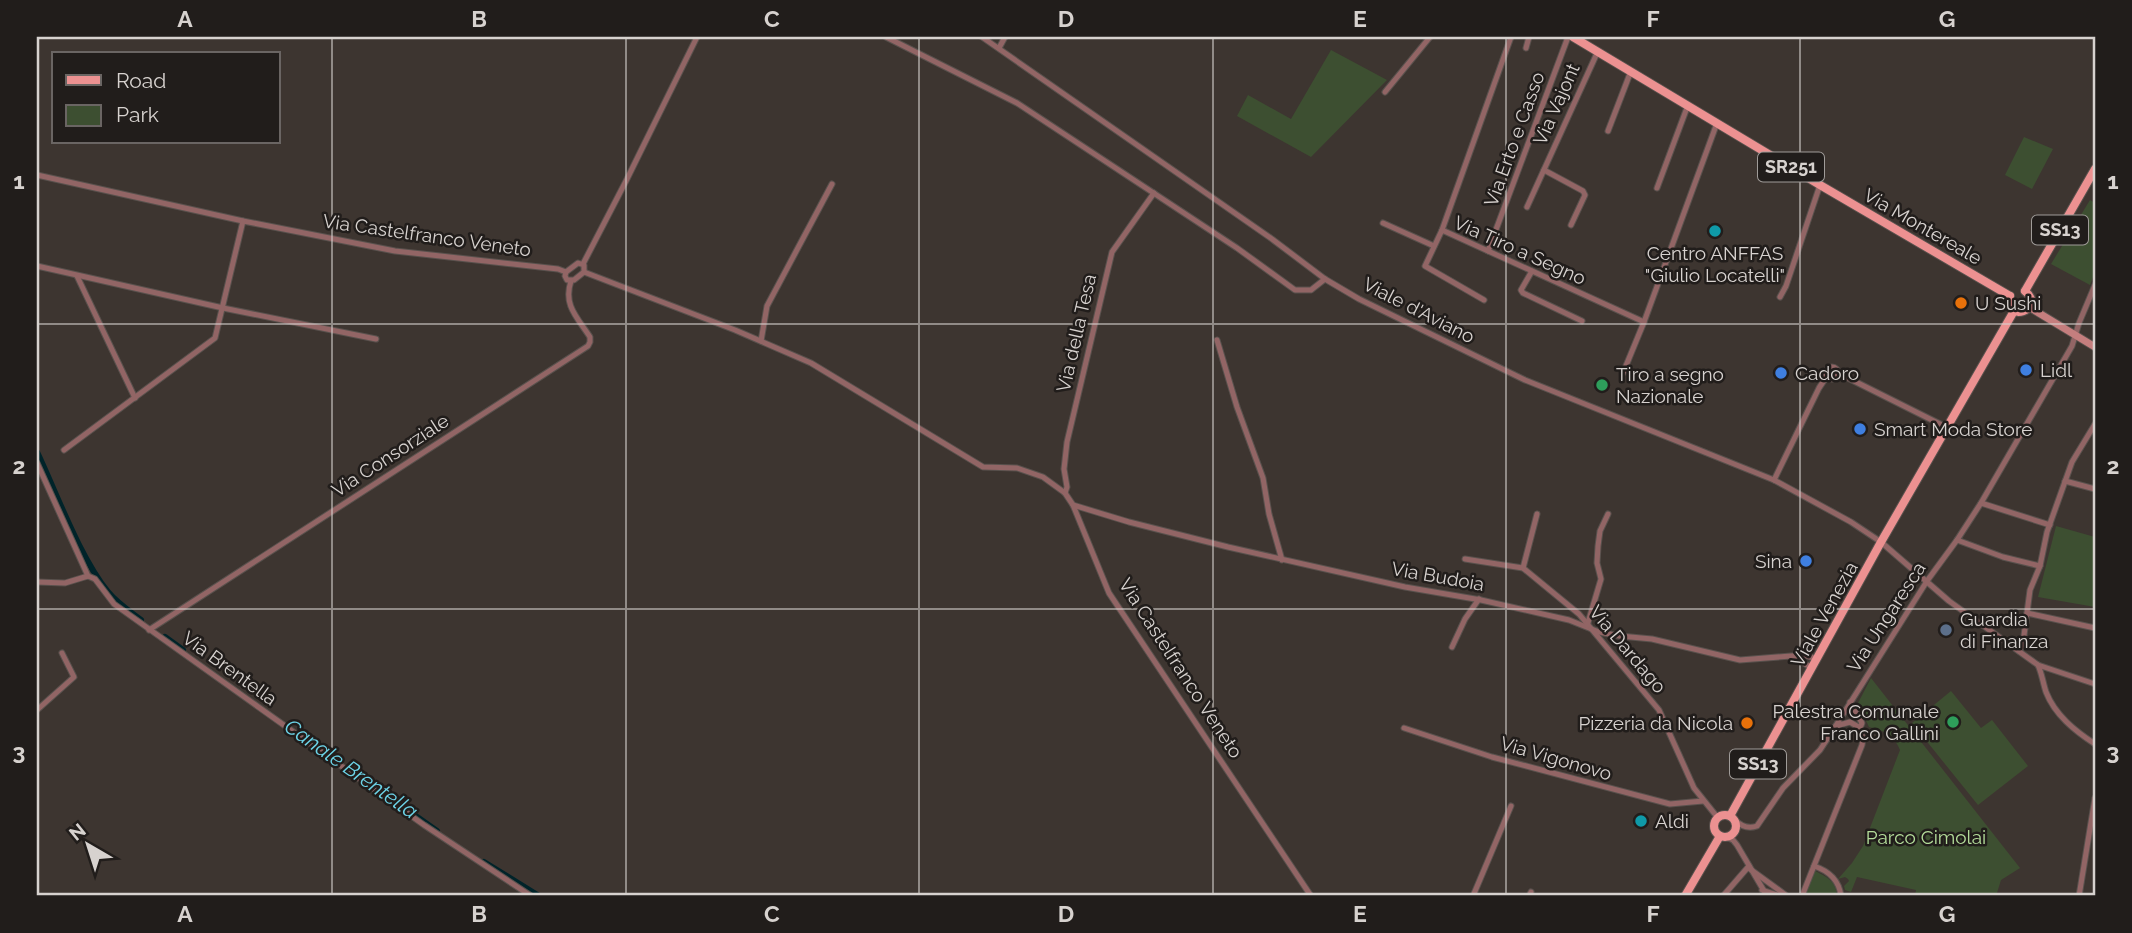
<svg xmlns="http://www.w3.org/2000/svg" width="2132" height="933" viewBox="0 0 2132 933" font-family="Raleway,sans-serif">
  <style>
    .green { fill: #3d4f31 }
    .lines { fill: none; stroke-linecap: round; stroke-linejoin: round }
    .canal { stroke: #002329; stroke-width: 6 }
    .minor-casing { stroke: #59514d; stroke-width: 7 }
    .secondary-casing { stroke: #59514d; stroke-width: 9 }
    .primary-casing { stroke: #59514d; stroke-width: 10 }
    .minor { stroke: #926565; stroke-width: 5 }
    .secondary { stroke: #c57e7e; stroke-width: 7 }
    .primary { stroke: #ec9191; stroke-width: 8 }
    .grid { fill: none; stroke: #d7d2cf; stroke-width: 2; stroke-opacity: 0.55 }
    .culture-dot { fill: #0f9aa8; stroke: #211d1b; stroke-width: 2.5 }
    .food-dot { fill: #e8710a; stroke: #211d1b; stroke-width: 2.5 }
    .shop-dot { fill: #3f7fe0; stroke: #211d1b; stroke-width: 2.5 }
    .leisure-dot { fill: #2e9e5b; stroke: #211d1b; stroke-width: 2.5 }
    .service-dot { fill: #5c6f8a; stroke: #211d1b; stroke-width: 2.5 }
    .labels { text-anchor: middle; stroke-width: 5; stroke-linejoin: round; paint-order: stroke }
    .shield { fill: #211d1b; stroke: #a09c99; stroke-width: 2 }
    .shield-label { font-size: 18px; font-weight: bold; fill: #d7d2cf }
    .street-label { font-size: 19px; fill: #d7d2cf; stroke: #211d1b }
    .poi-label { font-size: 19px; fill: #d7d2cf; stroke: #211d1b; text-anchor: start }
    .park-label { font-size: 19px; fill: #b4dd9a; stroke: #211d1b }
    .water-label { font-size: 21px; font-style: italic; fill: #6dd4e8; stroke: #211d1b }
    .neatline { fill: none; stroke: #d7d2cf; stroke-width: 2.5 }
    .grid-label { font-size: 23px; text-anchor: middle; font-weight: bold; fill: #d7d2cf }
  </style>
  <rect width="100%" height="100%" fill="#3d3530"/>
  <g class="green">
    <polygon points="1331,50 1387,80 1311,157 1237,116 1248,95 1291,119"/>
    <polygon points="2024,137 2053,149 2032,189 2005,175"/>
    <polygon points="2090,200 2095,203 2095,272 2090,285 2051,264"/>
    <polygon points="2056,526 2095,537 2095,607 2038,597"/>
    <path d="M1871,678L2020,868L2001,880L1996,896H1915L1916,890L1857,877L1851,892L1845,890L1844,886L1849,881L1848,879L1845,877L1838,879L1852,863L1863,846L1900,750C1894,735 1884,731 1869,727L1859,706L1858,703Z"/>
    <polygon points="1951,691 1981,728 1992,720 2028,766 1978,805 1912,723"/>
    <path d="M1815,871C1827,877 1836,881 1837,896H1804Z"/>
  </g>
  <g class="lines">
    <g class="canal">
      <path d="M37,452C57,494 79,556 108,592C117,603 129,611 141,620"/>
      <polyline points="165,637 183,650"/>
      <polyline points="403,807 437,831"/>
      <polyline points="484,862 539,896"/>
    </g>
    <g class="minor-casing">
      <g id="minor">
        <polyline points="886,37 1017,103 1237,248 1295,290 1311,290 1325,279"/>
        <polyline points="982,37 1272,239 1325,279 1359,299 1525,380 1774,480 1851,522 1881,542 1949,601 2038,665 2095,684"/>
        <polyline points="999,48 1005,37"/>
        <polyline points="1526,48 1529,37"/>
        <polyline points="1385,92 1430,37"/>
        <polyline points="1608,131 1631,71"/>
        <polyline points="1544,170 1583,191 1585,195 1571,225"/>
        <polyline points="37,175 243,221 395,251 558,269 566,272"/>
        <polyline points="1657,188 1688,105"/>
        <polyline points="1527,207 1598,51"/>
        <polyline points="1383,223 1434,246"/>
        <polyline points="1442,230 1511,37"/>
        <polyline points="1488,251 1568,37"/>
        <polygon points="578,263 584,265 584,272 574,280 567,280 565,276 566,272"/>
        <polyline points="583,264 626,181 697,37"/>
        <polyline points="37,266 223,308 376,339"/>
        <polyline points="1532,271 1521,290 1523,293 1582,321"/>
        <polyline points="584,272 735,330 811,363 983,467 1017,468 1043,477 1065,493 1073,505 1109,593 1311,896"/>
        <polyline points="77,276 135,398"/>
        <polyline points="1780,297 1786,286 1820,185"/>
        <polyline points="1484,300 1425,266 1442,230 1644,322"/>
        <polyline points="1217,340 1237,407 1263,478 1269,514 1282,560"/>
        <polyline points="761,341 767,306 832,184"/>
        <circle cx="1832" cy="373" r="6"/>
        <polyline points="1623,373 1644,322 1717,123"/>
        <polyline points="1838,373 1946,427"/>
        <polyline points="64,450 215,338 243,221"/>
        <polyline points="37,463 88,576 95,579 114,604 424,825 531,896"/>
        <polyline points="1774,480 1819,388 1827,376"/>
        <polyline points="2065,481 2095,489"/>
        <polyline points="1065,493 1067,487 1064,469 1067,442 1112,252 1154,193"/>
        <polyline points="1981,503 2050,525"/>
        <polyline points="1073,505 1129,522 1228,547 1405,587 1481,600 1569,620 1599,632 1620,636 1652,639 1740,660 1804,655 1817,659"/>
        <polyline points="1957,540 2003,557 2040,566"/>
        <polyline points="1465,559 1523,568 1579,614 1659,710 1694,788 1718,818"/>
        <polyline points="1523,568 1537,514"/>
        <polyline points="37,582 65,583 88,576"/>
        <polyline points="2027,613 2095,628"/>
        <polyline points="1587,626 1601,579 1597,563 1598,546 1600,531 1608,514"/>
        <path d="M149,630L588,346L590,342V337C577,317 563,305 571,281"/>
        <polyline points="1452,647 1465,619 1479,599"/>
        <polyline points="2019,651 2023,643 2030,590 2040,566 2047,532 2072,462 2095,424"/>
        <polyline points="1794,657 1812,668"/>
        <path d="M2038,665C2042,674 2043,683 2046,692C2055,715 2075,731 2095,744"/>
        <polyline points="37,710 74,677 62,653"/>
        <polyline points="1836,726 1850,722 1860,728 1862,723 1850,702"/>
        <polyline points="1404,728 1492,757 1670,804 1703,801"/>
        <path d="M1735,820C1741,826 1749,829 1757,826L1783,788L1820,750L1835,727L1927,581L1957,540L1981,503L2072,346L2079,323L2095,285"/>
        <polyline points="1726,837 1733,840 1737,845 1767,896"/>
        <path d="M1814,866C1829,871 1839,880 1841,896"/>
        <polyline points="1750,869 1787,896"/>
        <polyline points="1762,890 1780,896"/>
        <polyline points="1473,896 1511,806"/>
        <polyline points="1529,896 1531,892"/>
        <polyline points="1723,896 1749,866"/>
        <polyline points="1802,896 1862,745 1863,739 1860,728"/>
        <polyline points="2079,896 2095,798"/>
      </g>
    </g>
    <g class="secondary-casing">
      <polyline id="secondary" points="2029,307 2095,347"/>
    </g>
    <g class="primary-casing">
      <g id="primary">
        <polyline points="1573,37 1820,185 2010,296"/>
        <polyline points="2025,291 2095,169"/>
        <path d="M2010,296C2003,324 2047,310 2025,291"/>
        <circle cx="1725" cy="826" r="11"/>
        <polyline points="1730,816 1881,542 2014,311"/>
        <polyline points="1685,896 1720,836"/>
      </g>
    </g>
    <use href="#minor" class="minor"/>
    <use href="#secondary" class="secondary"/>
    <use href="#primary" class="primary"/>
  </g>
  <path class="grid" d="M332,37V896M626,37V896M919,37V896M1213,37V896M1506,37V896M1800,37V896M37,324H2095M37,609H2095"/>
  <g class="culture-dot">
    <circle cx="1715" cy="231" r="7"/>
    <circle cx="1641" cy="821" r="7"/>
  </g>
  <g class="food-dot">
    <circle cx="1961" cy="303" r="7"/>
    <circle cx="1747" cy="723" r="7"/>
  </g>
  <g class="shop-dot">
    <circle cx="2026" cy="370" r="7"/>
    <circle cx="1781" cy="373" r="7"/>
    <circle cx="1860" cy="429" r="7"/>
    <circle cx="1806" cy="561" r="7"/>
  </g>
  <g class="leisure-dot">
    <circle cx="1602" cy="385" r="7"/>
    <circle cx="1953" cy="722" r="7"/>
  </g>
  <circle class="service-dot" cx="1946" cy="630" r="7"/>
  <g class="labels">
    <g class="shield">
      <rect x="1758" y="152.5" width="66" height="29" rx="5"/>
      <rect x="2032" y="215.5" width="56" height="29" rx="5"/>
      <rect x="1730" y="749.5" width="56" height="29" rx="5"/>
    </g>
    <g class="shield-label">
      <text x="1791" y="173">SR251</text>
      <text x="2060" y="236">SS13</text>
      <text x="1758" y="770">SS13</text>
    </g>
    <g class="street-label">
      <text transform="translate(1556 104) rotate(-66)" y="7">Via Vajont</text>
      <text transform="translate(1514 139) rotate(-70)" y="7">Via Erto e Casso</text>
      <text transform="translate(1923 226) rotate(30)" y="7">Via Montereale</text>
      <text transform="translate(427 235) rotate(8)" y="7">Via Castelfranco Veneto</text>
      <text transform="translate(1520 250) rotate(24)" y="7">Via Tiro a Segno</text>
      <text transform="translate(1419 310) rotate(27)" y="7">Viale d'Aviano</text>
      <text transform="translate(1076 333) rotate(-77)" y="7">Via della Tesa</text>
      <text transform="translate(390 455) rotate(-33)" y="7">Via Consorziale</text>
      <text transform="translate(1438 576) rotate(10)" y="7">Via Budoia</text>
      <text transform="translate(1824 614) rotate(-61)" y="7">Viale Venezia</text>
      <text transform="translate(1886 617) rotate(-57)" y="7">Via Ungaresca</text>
      <text transform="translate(1628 649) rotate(50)" y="7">Via Dardago</text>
      <text transform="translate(230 668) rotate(36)" y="7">Via Brentella</text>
      <text transform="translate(1181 668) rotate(57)" y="7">Via Castelfranco Veneto</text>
      <text transform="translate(1556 758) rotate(16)" y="7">Via Vigonovo</text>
    </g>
    <g class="poi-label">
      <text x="1715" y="260" text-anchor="middle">Centro ANFFAS<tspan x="1715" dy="22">"Giulio Locatelli"</tspan></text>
      <text x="1975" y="310">U Sushi</text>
      <text x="2040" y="377">Lidl</text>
      <text x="1795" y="380">Cadoro</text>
      <text x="1616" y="381">Tiro a segno<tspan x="1616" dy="22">Nazionale</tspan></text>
      <text x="1874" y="436">Smart Moda Store</text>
      <text x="1792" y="568" text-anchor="end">Sina</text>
      <text x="1960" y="626">Guardia<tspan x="1960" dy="22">di Finanza</tspan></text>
      <text x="1939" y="718" text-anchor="end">Palestra Comunale<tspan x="1939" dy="22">Franco Gallini</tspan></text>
      <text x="1733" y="730" text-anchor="end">Pizzeria da Nicola</text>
      <text x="1655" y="828">Aldi</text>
    </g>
    <g class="park-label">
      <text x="1926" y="844">Parco Cimolai</text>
    </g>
    <g class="water-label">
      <text transform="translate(351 769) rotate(35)" y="7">Canale Brentella</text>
    </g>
  </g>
  <rect width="2132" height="933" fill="none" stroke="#211d1b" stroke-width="77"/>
  <rect x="52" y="52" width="228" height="91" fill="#211d1b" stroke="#6a6563" stroke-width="2"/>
  <rect x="66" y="75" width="35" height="10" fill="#ec9191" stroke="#6a6563" stroke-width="2"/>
  <text x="116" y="88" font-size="21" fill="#d7d2cf">Road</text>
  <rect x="66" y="105" width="35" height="21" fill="#3d4f31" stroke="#6a6563" stroke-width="2"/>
  <text x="116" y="122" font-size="21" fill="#d7d2cf">Park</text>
  <g transform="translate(88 845) rotate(321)" stroke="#211d1b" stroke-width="5" paint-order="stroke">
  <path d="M0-5L12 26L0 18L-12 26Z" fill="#d7d2cf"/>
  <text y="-10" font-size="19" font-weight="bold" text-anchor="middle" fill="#d7d2cf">N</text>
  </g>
  <rect x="38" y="38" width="2056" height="856" class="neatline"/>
  <g class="grid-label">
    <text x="185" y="27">A</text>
    <text x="479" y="27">B</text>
    <text x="772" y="27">C</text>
    <text x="1066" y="27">D</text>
    <text x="1360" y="27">E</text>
    <text x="1653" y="27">F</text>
    <text x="1947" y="27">G</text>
    <text x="19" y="189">1</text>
    <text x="2113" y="189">1</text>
    <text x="19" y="474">2</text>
    <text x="2113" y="474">2</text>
    <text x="19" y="760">3</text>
    <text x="2113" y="760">3</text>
    <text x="185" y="922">A</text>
    <text x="479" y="922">B</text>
    <text x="772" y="922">C</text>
    <text x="1066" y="922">D</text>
    <text x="1360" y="922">E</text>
    <text x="1653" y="922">F</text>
    <text x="1947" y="922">G</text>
  </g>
</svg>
